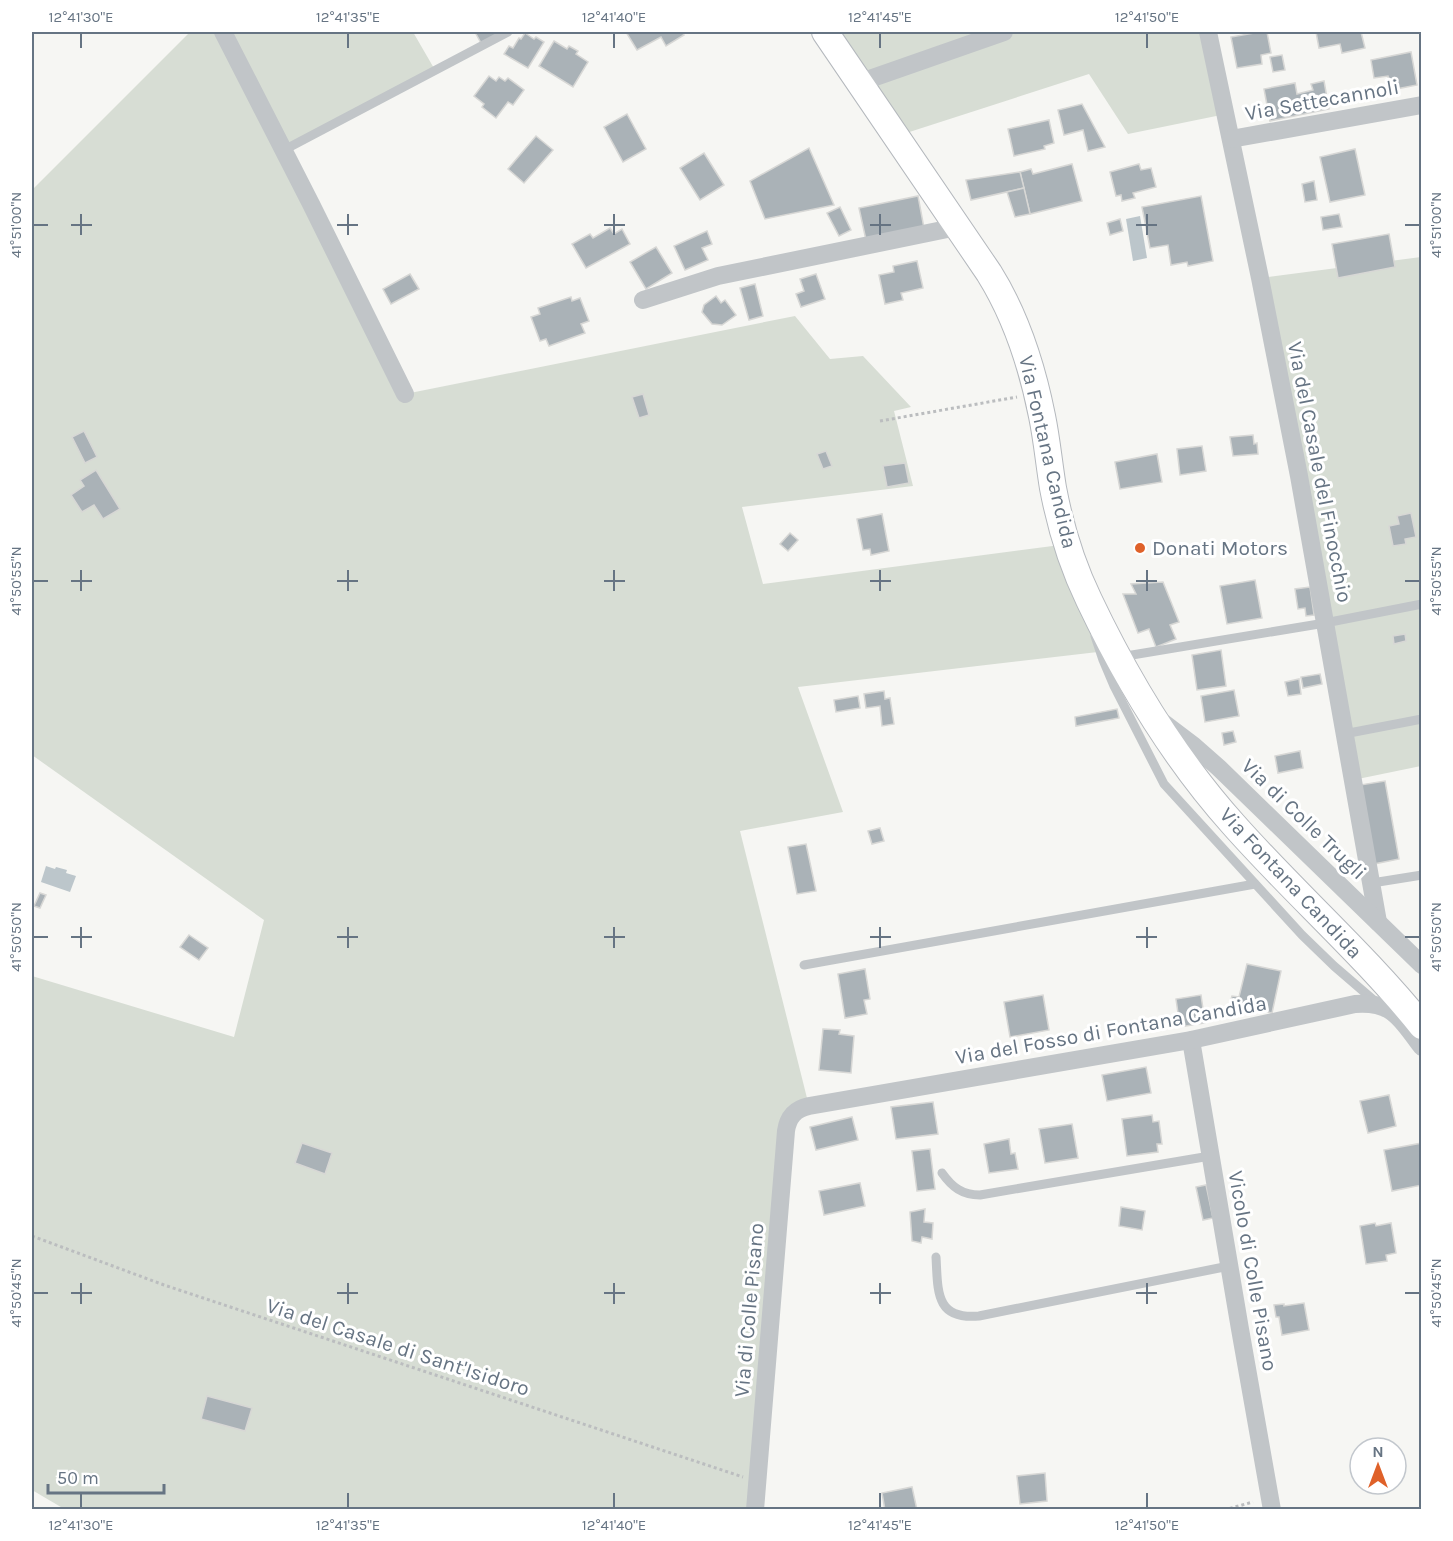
<svg xmlns="http://www.w3.org/2000/svg" width="1453" height="1541" viewBox="0 0 1453 1541" font-family="Karla,sans-serif">
  <style>
    .green { fill: #d7ddd4 }
    .water { fill: #bcc6cb }
    .building { fill: #aab2b7; stroke: #d7d7d5; stroke-width: 1.5 }
    .lines { fill: none; stroke-linecap: round; stroke-linejoin: round }
    .secondary-casing { stroke: #b4b8bd; stroke-width: 28 }
    .path { stroke: #bbbdbf; stroke-width: 3; stroke-dasharray: 3 3; stroke-linecap: butt }
    .lane { stroke: #c1c5c8; stroke-width: 9 }
    .street { stroke: #c1c5c8; stroke-width: 18 }
    .secondary { stroke: #fff; stroke-width: 26 }
    .ticks { fill: none; stroke: #667483; stroke-width: 2 }
    .poi-dot { fill: #df6129; stroke: #fff; stroke-width: 2 }
    .labels { text-anchor: middle; stroke-width: 6; stroke-linejoin: round; paint-order: stroke }
    .street-label { font-size: 21px; fill: #667483; stroke: #fff }
    .poi-label { font-size: 21px; fill: #667483; stroke: #fff; text-anchor: start }
    .neatline { fill: none; stroke: #667483; stroke-width: 2 }
    .ticks-label { font-size: 15px; text-anchor: middle; fill: #667483 }
  </style>
  <rect width="100%" height="100%" fill="#f6f6f3"/>
  <g class="green">
    <polygon points="190,32 413,32 435,70 284,151 405,394 795,316 830,359 863,356 911,407 894,411 913,486 742,507 763,584 1068,544 1115,650 798,687 843,812 740,831 809,1106 795,1112 755,1509 66,1510 32,1490 32,976 234,1037 264,920 32,755 32,190"/>
    <polygon points="825,32 1208,32 1226,114 1128,134 1089,74 897,136"/>
    <polygon points="1421,257 1421,766 1353,780 1260,278"/>
  </g>
  <g class="water">
    <polygon points="1140,216 1147,258 1133,261 1126,219"/>
    <polygon points="46,866 55,869 56,867 67,870 66,873 76,876 70,892 41,882"/>
  </g>
  <g class="building">
    <polygon points="475,32 504,32 481,43"/>
    <polygon points="626,32 682,32 684,35 666,46 661,37 637,50"/>
    <polygon points="1260,32 1267,32 1271,53 1261,55 1262,64 1237,68 1231,37"/>
    <polygon points="1316,32 1361,32 1365,48 1342,53 1340,44 1319,48"/>
    <polygon points="525,33 534,39 536,37 544,42 528,68 504,54 509,46 513,48 519,38 521,39"/>
    <polygon points="554,41 567,49 569,46 578,51 576,54 588,62 573,87 539,66"/>
    <polygon points="1411,52 1417,85 1391,90 1388,76 1374,78 1371,60"/>
    <polygon points="1282,55 1285,70 1273,72 1270,57"/>
    <polygon points="489,76 496,81 499,77 505,81 508,78 524,90 513,105 508,102 496,118 482,107 484,104 474,96"/>
    <polygon points="1324,81 1329,109 1270,121 1264,89 1295,83 1297,94 1313,90 1311,84"/>
    <polygon points="1082,104 1105,147 1088,151 1083,130 1064,135 1058,110"/>
    <polygon points="627,114 646,149 623,162 604,127"/>
    <polygon points="1049,120 1054,143 1044,146 1045,149 1014,156 1008,129"/>
    <polygon points="536,136 553,150 524,183 508,169"/>
    <polygon points="809,148 834,205 765,219 750,181"/>
    <polygon points="1355,149 1365,195 1330,202 1320,157"/>
    <polygon points="704,153 724,185 700,200 680,168"/>
    <polygon points="1072,164 1082,201 1030,214 1020,172 1031,169 1033,174"/>
    <polygon points="1139,164 1141,170 1151,168 1156,187 1133,193 1135,198 1122,201 1121,195 1116,196 1110,172"/>
    <polygon points="1020,172 1024,188 971,200 966,180"/>
    <polygon points="1314,181 1317,200 1305,202 1302,184"/>
    <polygon points="1024,188 1030,214 1015,217 1007,192"/>
    <polygon points="918,196 924,228 866,240 859,208"/>
    <polygon points="1201,196 1213,261 1188,266 1187,262 1171,265 1168,245 1150,248 1142,207"/>
    <polygon points="840,207 851,230 839,236 827,213"/>
    <polygon points="1339,214 1342,227 1323,230 1321,217"/>
    <polygon points="1120,219 1123,231 1110,235 1107,223"/>
    <polygon points="610,228 614,234 622,229 630,244 586,268 572,244 590,234 593,238"/>
    <polygon points="707,231 712,244 702,248 708,260 685,270 674,246"/>
    <polygon points="1389,234 1395,267 1338,278 1332,244"/>
    <polygon points="656,247 672,273 646,289 630,262"/>
    <polygon points="917,261 923,288 901,293 903,300 885,304 879,275 894,272 893,266"/>
    <polygon points="410,274 419,289 391,304 383,289"/>
    <polygon points="816,274 825,299 801,307 796,294 804,291 800,279"/>
    <polygon points="755,284 763,316 749,320 740,288"/>
    <polygon points="716,296 721,303 725,300 736,315 722,325 712,324 702,312 704,305"/>
    <polygon points="571,297 572,301 580,298 589,321 581,324 585,333 549,346 546,339 540,341 531,317 540,314 538,308"/>
    <polygon points="643,394 649,415 639,418 632,397"/>
    <polygon points="84,431 97,457 85,463 72,437"/>
    <polygon points="1253,435 1254,444 1257,443 1258,454 1233,456 1230,437"/>
    <polygon points="1202,446 1206,471 1180,475 1177,449"/>
    <polygon points="826,451 832,466 823,469 817,454"/>
    <polygon points="1157,454 1162,482 1120,489 1115,462"/>
    <polygon points="905,463 909,483 887,487 883,466"/>
    <polygon points="96,470 120,509 103,519 94,505 82,512 71,495 84,486 80,480"/>
    <polygon points="1411,513 1416,537 1405,539 1406,544 1393,546 1389,526 1399,524 1397,516"/>
    <polygon points="882,514 889,551 871,555 870,549 863,550 857,519"/>
    <polygon points="790,533 798,540 788,551 780,544"/>
    <polygon points="1255,580 1262,618 1227,624 1220,586"/>
    <polygon points="1163,582 1179,622 1170,625 1176,639 1156,647 1149,629 1138,633 1123,594 1136,594 1131,584"/>
    <polygon points="1310,587 1314,615 1306,616 1305,608 1298,609 1295,589"/>
    <polygon points="1405,634 1406,641 1394,644 1393,636"/>
    <polygon points="1221,650 1226,686 1197,690 1192,655"/>
    <polygon points="1320,674 1322,684 1303,688 1301,677"/>
    <polygon points="1299,679 1301,694 1288,696 1285,682"/>
    <polygon points="1234,690 1239,716 1205,722 1201,696"/>
    <polygon points="884,691 885,699 890,698 894,724 882,726 880,706 866,708 864,694"/>
    <polygon points="858,696 860,708 836,712 834,700"/>
    <polygon points="1117,709 1119,718 1076,726 1075,717"/>
    <polygon points="1233,731 1236,742 1224,745 1222,733"/>
    <polygon points="1300,751 1303,768 1278,773 1275,756"/>
    <polygon points="1385,781 1399,859 1374,864 1360,785"/>
    <polygon points="880,828 884,841 872,844 868,831"/>
    <polygon points="806,844 816,891 797,894 788,847"/>
    <polygon points="40,893 46,895 40,908 34,906"/>
    <polygon points="189,935 208,948 199,960 180,947"/>
    <polygon points="1247,964 1281,971 1272,1013 1248,1007 1246,1014 1228,1010 1232,996 1239,997"/>
    <polygon points="865,969 870,999 864,1000 867,1014 845,1018 838,974"/>
    <polygon points="1043,995 1049,1030 1010,1037 1004,1002"/>
    <polygon points="1201,995 1205,1023 1180,1027 1176,999"/>
    <polygon points="823,1029 840,1030 839,1034 854,1036 851,1073 819,1070"/>
    <polygon points="1146,1067 1151,1093 1107,1101 1102,1075"/>
    <polygon points="1389,1095 1396,1126 1368,1133 1360,1101"/>
    <polygon points="933,1102 938,1134 896,1139 891,1107"/>
    <polygon points="1152,1115 1153,1122 1159,1121 1162,1144 1157,1144 1158,1152 1127,1156 1122,1119"/>
    <polygon points="852,1117 858,1140 816,1150 810,1127"/>
    <polygon points="1072,1124 1078,1158 1045,1163 1039,1129"/>
    <polygon points="1009,1139 1011,1154 1015,1153 1018,1169 989,1173 984,1144"/>
    <polygon points="302,1143 332,1153 325,1174 295,1163"/>
    <polygon points="1422,1143 1422,1185 1392,1191 1384,1150"/>
    <polygon points="930,1149 935,1189 917,1191 912,1151"/>
    <polygon points="860,1183 865,1206 824,1215 819,1191"/>
    <polygon points="1206,1185 1213,1218 1203,1220 1196,1187"/>
    <polygon points="1121,1207 1145,1211 1142,1230 1119,1226"/>
    <polygon points="925,1209 924,1222 933,1223 932,1239 922,1237 921,1243 912,1241 910,1212"/>
    <polygon points="1375,1223 1376,1226 1391,1223 1396,1253 1386,1255 1387,1261 1366,1264 1360,1226"/>
    <polygon points="1304,1303 1309,1330 1282,1335 1279,1317 1276,1317 1274,1305 1284,1304 1284,1306"/>
    <polygon points="207,1396 252,1408 245,1431 201,1419"/>
    <polygon points="1045,1473 1047,1501 1020,1504 1017,1476"/>
    <polygon points="912,1487 917,1510 885,1510 882,1493"/>
  </g>
  <g class="lines">
    <g class="secondary-casing">
      <path id="secondary" d="M825,32L989,273C1016,316 1032,366 1042,416C1047,440 1049,464 1053,488C1060,525 1072,565 1089,600C1127,680 1174,758 1233,824C1294,893 1364,954 1422,1026"/>
    </g>
    <g class="path">
      <polyline points="880,421 1017,397"/>
      <polyline points="32,1236 164,1285 743,1477"/>
      <polyline points="1224,1510 1253,1502"/>
    </g>
    <g class="lane">
      <polyline points="284,150 508,32"/>
      <polyline points="1095,636 1103,660 1114,686 1164,784 1302,935 1334,966 1377,1003"/>
      <polyline points="1120,657 1325,623 1422,604"/>
      <polyline points="1344,734 1422,719"/>
      <polyline points="1372,883 1422,875"/>
      <polyline points="804,965 1255,884"/>
      <path d="M942,1173C952,1187 962,1195 980,1195L1210,1156"/>
      <path d="M936,1257C938,1291 935,1320 979,1316L1229,1266"/>
    </g>
    <g class="street">
      <polyline points="223,32 311,204 405,394"/>
      <polyline points="1208,32 1260,278 1299,476 1378,922"/>
      <polyline points="861,82 1004,32"/>
      <polyline points="1231,139 1422,105"/>
      <polyline points="643,300 718,276 957,227"/>
      <polyline points="1161,721 1194,746 1219,768 1422,965"/>
      <polyline points="1191,1040 1240,1329 1272,1510"/>
      <path d="M755,1510L786,1131C788,1117 795,1109 809,1106L1191,1040L1355,1004C1394,1001 1401,1020 1422,1047"/>
    </g>
    <use href="#secondary" class="secondary"/>
  </g>
  <path class="ticks" d="M81,33V48M348,33V48M614,33V48M880,33V48M1147,33V48M81,214V235M348,214V235M614,214V235M880,214V235M1147,214V235M33,225H48M71,225H92M337,225H358M604,225H625M870,225H891M1136,225H1157M1405,225H1420M81,570V591M348,570V591M614,570V591M880,570V591M1147,570V591M33,581H48M71,581H92M337,581H358M604,581H625M870,581H891M1136,581H1157M1405,581H1420M81,927V948M348,927V948M614,927V948M880,927V948M1147,927V948M33,937H48M71,937H92M337,937H358M604,937H625M870,937H891M1136,937H1157M1405,937H1420M81,1283V1304M348,1283V1304M614,1283V1304M880,1283V1304M1147,1283V1304M33,1293H48M71,1293H92M337,1293H358M604,1293H625M870,1293H891M1136,1293H1157M1405,1293H1420M81,1493V1508M348,1493V1508M614,1493V1508M880,1493V1508M1147,1493V1508"/>
  <circle class="poi-dot" cx="1140" cy="548" r="6"/>
  <g class="labels">
    <g class="street-label">
      <text transform="translate(1322 100) rotate(-10)" y="7">Via Settecannoli</text>
      <text transform="translate(1048 452) rotate(77)" y="7">Via Fontana Candida</text>
      <text transform="translate(1320 472) rotate(79)" y="7">Via del Casale del Finocchio</text>
      <text transform="translate(1304 819) rotate(44)" y="7">Via di Colle Trugli</text>
      <text transform="translate(1291 883) rotate(47)" y="7">Via Fontana Candida</text>
      <text transform="translate(1111 1030) rotate(-10)" y="7">Via del Fosso di Fontana Candida</text>
      <text transform="translate(1253 1271) rotate(80)" y="7">Vicolo di Colle Pisano</text>
      <text transform="translate(749 1310) rotate(-85)" y="7">Via di Colle Pisano</text>
      <text transform="translate(398 1347) rotate(18)" y="7">Via del Casale di Sant'Isidoro</text>
    </g>
    <g class="poi-label">
      <text x="1152" y="555">Donati Motors</text>
    </g>
  </g>
  <rect width="1453" height="1541" fill="none" stroke="#ffffff" stroke-width="66"/>
  <g transform="translate(1378 1466)"><circle r="28" fill="#ffffff" stroke="#c2c7cd" stroke-width="1.5"/>
  <path d="M0-4.5L10 22L0 15L-10 22Z" fill="#df6129"/>
  <text y="-9" font-size="16" font-weight="bold" text-anchor="middle" fill="#667483">N</text>
  </g>
  <path d="M48 1484v9h116v-9" fill="none" stroke="#667483" stroke-width="3"/>
  <text x="57" y="1484" font-size="18" fill="#667483" stroke="#ffffff" stroke-width="4.5" paint-order="stroke">50 m</text>
  <rect x="33" y="33" width="1387" height="1475" class="neatline"/>
  <g class="ticks-label">
    <text x="81" y="22">12°41'30"E</text>
    <text x="348" y="22">12°41'35"E</text>
    <text x="614" y="22">12°41'40"E</text>
    <text x="880" y="22">12°41'45"E</text>
    <text x="1147" y="22">12°41'50"E</text>
    <text transform="translate(16 225) rotate(-90)" y="5">41°51'00"N</text>
    <text transform="translate(1436 225) rotate(-90)" y="5">41°51'00"N</text>
    <text transform="translate(16 581) rotate(-90)" y="5">41°50'55"N</text>
    <text transform="translate(1436 581) rotate(-90)" y="5">41°50'55"N</text>
    <text transform="translate(16 937) rotate(-90)" y="5">41°50'50"N</text>
    <text transform="translate(1436 937) rotate(-90)" y="5">41°50'50"N</text>
    <text transform="translate(16 1293) rotate(-90)" y="5">41°50'45"N</text>
    <text transform="translate(1436 1293) rotate(-90)" y="5">41°50'45"N</text>
    <text x="81" y="1530">12°41'30"E</text>
    <text x="348" y="1530">12°41'35"E</text>
    <text x="614" y="1530">12°41'40"E</text>
    <text x="880" y="1530">12°41'45"E</text>
    <text x="1147" y="1530">12°41'50"E</text>
  </g>
</svg>
